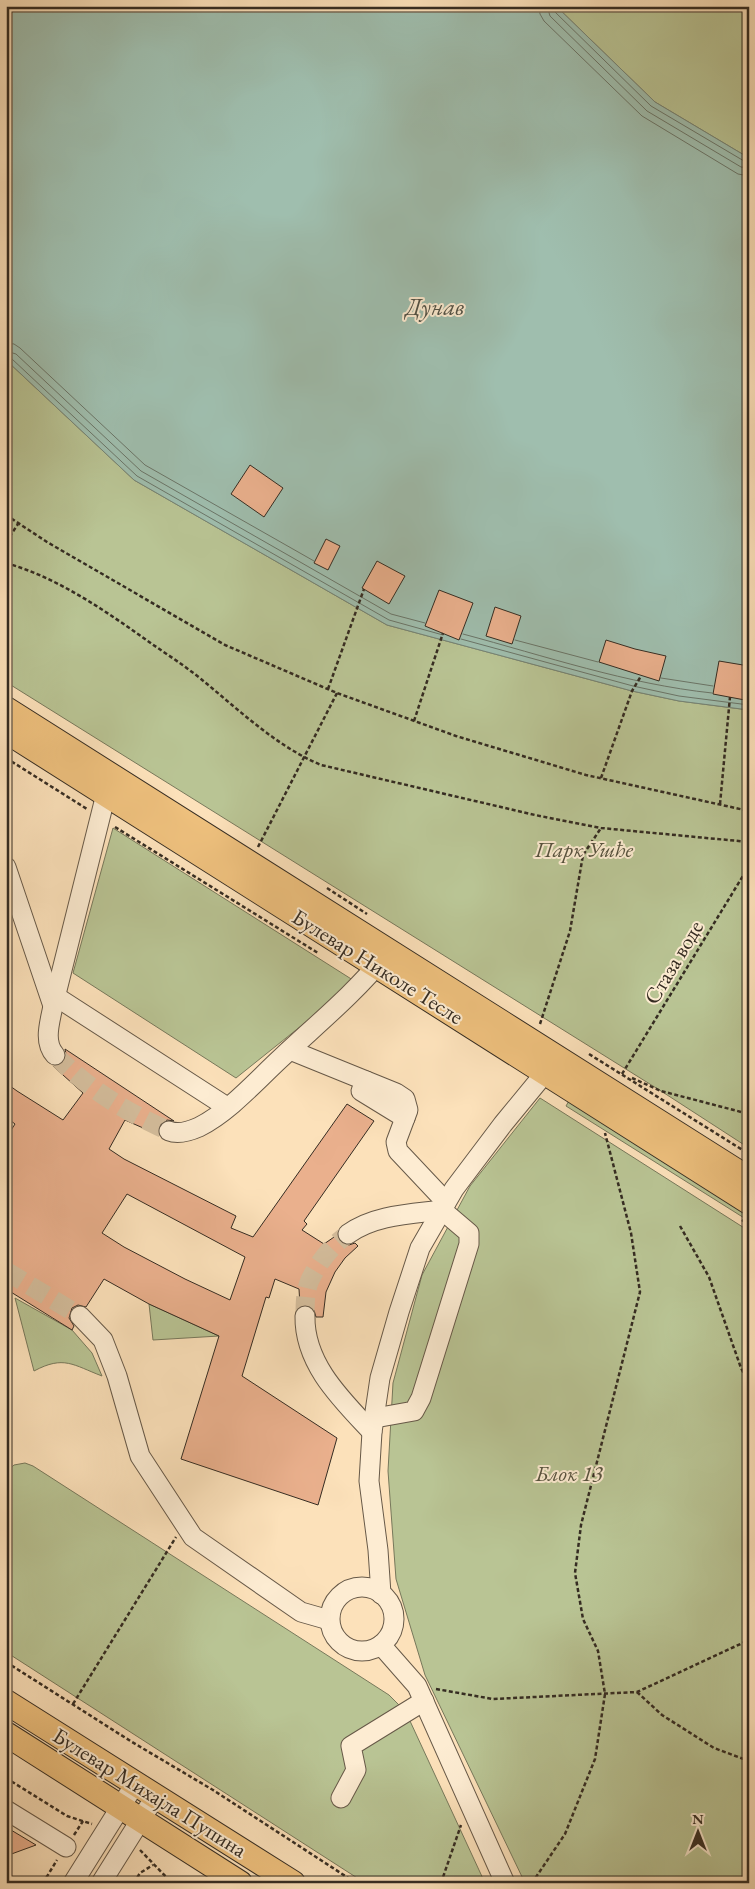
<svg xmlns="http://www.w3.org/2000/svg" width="755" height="1889" viewBox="0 0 755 1889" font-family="'EB Garamond',serif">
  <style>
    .green { fill: #b9c494; stroke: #77785b }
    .water { fill: #9fbeae; stroke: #758476 }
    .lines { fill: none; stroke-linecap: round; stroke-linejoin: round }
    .shore { stroke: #6a7568; stroke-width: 1 }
    .building { fill: #eab08d; stroke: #352c22; fill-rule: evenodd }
    .minor-tunnel { stroke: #d4bd9c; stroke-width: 19; stroke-dasharray: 19 9; stroke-linecap: butt }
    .minor-casing { stroke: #675948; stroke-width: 21 }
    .major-casing { stroke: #352c22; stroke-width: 26 }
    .path { stroke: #352c22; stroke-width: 2.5; stroke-dasharray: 4 2.5; stroke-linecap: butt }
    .minor { stroke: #fdecd2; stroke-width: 19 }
    .major { stroke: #eec07d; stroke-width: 24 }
    .labels { text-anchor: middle; stroke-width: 4; stroke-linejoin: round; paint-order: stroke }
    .park-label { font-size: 22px; font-style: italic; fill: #56523e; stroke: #fdecd2 }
    .street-label { font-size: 22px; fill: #352c22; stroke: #fdecd2 }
    .water-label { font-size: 24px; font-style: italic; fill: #505045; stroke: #fdecd2 }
  </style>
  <rect width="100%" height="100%" fill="#fce1ba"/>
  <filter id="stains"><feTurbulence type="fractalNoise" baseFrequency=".004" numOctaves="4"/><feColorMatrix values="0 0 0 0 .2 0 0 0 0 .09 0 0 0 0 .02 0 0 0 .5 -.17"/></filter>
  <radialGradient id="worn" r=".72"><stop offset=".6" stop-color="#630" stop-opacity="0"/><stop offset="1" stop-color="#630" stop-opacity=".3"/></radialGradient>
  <g class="green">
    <polygon points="556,6 749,6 749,158 655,102"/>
    <polygon points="6,360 134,480 387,625 632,691 679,701 749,710 749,1148 661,1091 6,682"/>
    <polygon points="113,828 356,982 236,1078 73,973"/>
    <polygon points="540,1098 749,1231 749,1883 525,1883 425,1675 396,1579 388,1471 393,1383 422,1275 470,1186"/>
    <polygon points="570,1099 749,1212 749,1221 566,1106"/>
    <path d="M15,1298L72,1330L92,1353L102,1376C73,1365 64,1355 34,1371Z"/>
    <polygon points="149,1304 219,1336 153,1340"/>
    <polygon points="25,1463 33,1466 389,1695 400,1706 410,1721 485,1883 365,1883 6,1652 6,1472 14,1465"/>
  </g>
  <polygon class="water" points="6,6 556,6 655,102 749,158 749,710 679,701 632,691 387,625 134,480 6,360"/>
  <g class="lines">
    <g class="shore">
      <polyline points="539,6 540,14 544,21 642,116 738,174 749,176"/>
      <polyline points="547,6 550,16 647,111 741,167 749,168"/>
      <polyline points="553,6 555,12 651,106 744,161 749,162"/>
      <polyline points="6,343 14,344 20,348 145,465 314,561"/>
      <polyline points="6,351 16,354 141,471 391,614 425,623"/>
      <polyline points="6,357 12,359 137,476 389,620 443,635"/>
      <path d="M463,634C545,656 627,684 712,693"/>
      <polyline points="461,639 633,686 679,696 749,705"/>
      <polyline points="515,640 598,662"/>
      <polyline points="661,678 713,686"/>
    </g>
  </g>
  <g class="building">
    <polygon points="250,465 283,488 264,517 231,494"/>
    <polygon points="326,539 340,546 328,570 314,563"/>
    <polygon points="377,561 405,576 389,604 362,588"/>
    <polygon points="439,590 473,603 459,640 425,626"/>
    <polygon points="495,607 521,616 512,644 486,636"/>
    <polygon points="606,640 635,649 666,656 659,681 599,662"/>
    <polygon points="719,661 749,666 745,700 713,694"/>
    <path d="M65,1049L174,1121L167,1120L162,1123L158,1128L159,1135L125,1120L109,1149L124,1159L236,1216L231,1228L253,1237L347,1104L374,1121L304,1221L307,1224L302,1230L324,1244L337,1235L339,1240L343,1244L349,1245L355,1243L358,1246L345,1258L335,1272L326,1292L323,1317H316L314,1310L309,1306H300L299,1289L275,1279L269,1298L266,1297L242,1376L337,1438L318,1505L181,1459L219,1336L149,1304L104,1279L86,1307L78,1305L72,1308L69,1318L74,1326L72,1330L6,1289V1138L15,1124L6,1117V1083L17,1091L63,1120L83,1093L53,1066L61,1064L65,1060L66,1054ZM127,1194L245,1257L230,1300L185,1279L124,1247L102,1233Z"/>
    <polygon points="6,1827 36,1845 6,1856"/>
  </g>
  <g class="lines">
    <g class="minor-tunnel">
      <path d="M55,1055C87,1088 127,1113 169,1131"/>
      <polyline points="6,1271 80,1316"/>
      <path d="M305,1316C305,1305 305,1291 310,1280C318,1263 332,1245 348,1234"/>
    </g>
    <g class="minor-casing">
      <g id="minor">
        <polyline points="6,867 53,1006"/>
        <polyline points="55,996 227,1107"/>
        <polyline points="290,1050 396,1093 405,1099 408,1110 396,1142 398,1151 446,1202"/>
        <path d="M55,1055C43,1042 50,1022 53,1006L106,794L113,784"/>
        <polyline points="366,1081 361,1091 405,1118"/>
        <path d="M169,1131C179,1135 190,1131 199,1127C230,1111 255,1082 281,1058C316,1025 354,994 385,956"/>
        <path d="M348,1234C374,1215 410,1214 442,1210L469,1233V1244L421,1398L414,1411L375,1418"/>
        <polyline points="80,1316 103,1340 117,1376 140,1456 193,1537 301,1612 329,1620"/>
        <path d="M305,1316C304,1364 342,1400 372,1432"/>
        <circle cx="362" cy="1619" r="32"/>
        <polyline points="381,1594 378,1550 369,1481 372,1432 380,1378 399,1312 420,1248 454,1189 503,1124 554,1062"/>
        <polyline points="381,1645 417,1686 505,1883"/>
        <polyline points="341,1798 356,1770 351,1746 424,1701"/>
        <polyline points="6,1810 66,1847"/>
        <polyline points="73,1883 135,1784"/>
        <polyline points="101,1883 155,1797"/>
      </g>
    </g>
    <g class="major-casing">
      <g id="major">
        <polyline points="6,709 749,1179"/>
        <polyline points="6,731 749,1202"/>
        <polyline points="6,1702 293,1883"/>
        <polyline points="6,1734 240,1883"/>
      </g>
    </g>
    <g class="path">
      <polyline points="6,515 47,542 225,645 337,693 456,736 586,775 749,811"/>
      <polyline points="6,542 18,524"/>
      <path d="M6,563C59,578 107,612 152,644C168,655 185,666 201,679C239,710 276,746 321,765L535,815L601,828L749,842"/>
      <polyline points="328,689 364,589"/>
      <polyline points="414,721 443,633"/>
      <polyline points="6,758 87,809"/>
      <polyline points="601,778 632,691 641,676"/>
      <polyline points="720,804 730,697"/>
      <polyline points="115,827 318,953"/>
      <polyline points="258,847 337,693"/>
      <polyline points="327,888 367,914"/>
      <polyline points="540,1024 570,931 583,855 601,828"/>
      <polyline points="589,1054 749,1154"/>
      <polyline points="622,1074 749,866"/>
      <polyline points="632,1078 661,1091 749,1114"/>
      <polyline points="742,1220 749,1225"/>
      <polyline points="680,1226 709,1277 741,1368 749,1384"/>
      <polyline points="6,1662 132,1742 213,1790 356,1883"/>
      <polyline points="436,1689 493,1699 637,1692 749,1640"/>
      <polyline points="637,1692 662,1715 714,1748 749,1761"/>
      <polyline points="73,1704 176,1537"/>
      <polyline points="6,1778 67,1816 92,1824"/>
      <polyline points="74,1835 83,1821"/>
      <polyline points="140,1850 172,1883"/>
      <polyline points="43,1883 57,1860"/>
      <polyline points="134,1883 140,1873 153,1865"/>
      <polyline points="441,1883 461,1825"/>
      <polyline points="532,1883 565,1834 595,1759 605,1694 598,1651 583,1619 575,1573 581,1525 640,1292 631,1233 605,1133"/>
      <polyline points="730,1883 749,1874"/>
    </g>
    <use href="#minor" class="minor"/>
    <use href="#major" class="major"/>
  </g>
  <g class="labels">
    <g class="park-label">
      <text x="584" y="857">Парк Ушће</text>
      <text x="569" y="1481">Блок 13</text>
    </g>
    <g class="street-label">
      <text transform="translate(673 962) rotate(-59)" y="8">Стаза воде</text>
      <text transform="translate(378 966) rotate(32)" y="8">Булевар Николе Тесле</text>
      <text transform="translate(150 1792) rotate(32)" y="8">Булевар Михајла Пупина</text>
    </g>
    <g class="water-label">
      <text x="435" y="315">Дунав</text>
    </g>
  </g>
  <rect width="755" height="1889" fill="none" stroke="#fce1ba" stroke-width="25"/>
  <rect x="8" y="8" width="740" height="1874" fill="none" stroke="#352c22" stroke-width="2.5"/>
  <rect x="12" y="12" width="730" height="1864" fill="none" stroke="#352c22"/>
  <g transform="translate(698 1832)" stroke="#fdecd2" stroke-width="4" paint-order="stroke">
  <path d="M0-4L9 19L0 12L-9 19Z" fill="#352c22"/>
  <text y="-8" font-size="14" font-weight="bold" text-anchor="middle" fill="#352c22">N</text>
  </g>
  <rect width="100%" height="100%" filter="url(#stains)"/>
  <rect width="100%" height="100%" fill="url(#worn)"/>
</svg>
